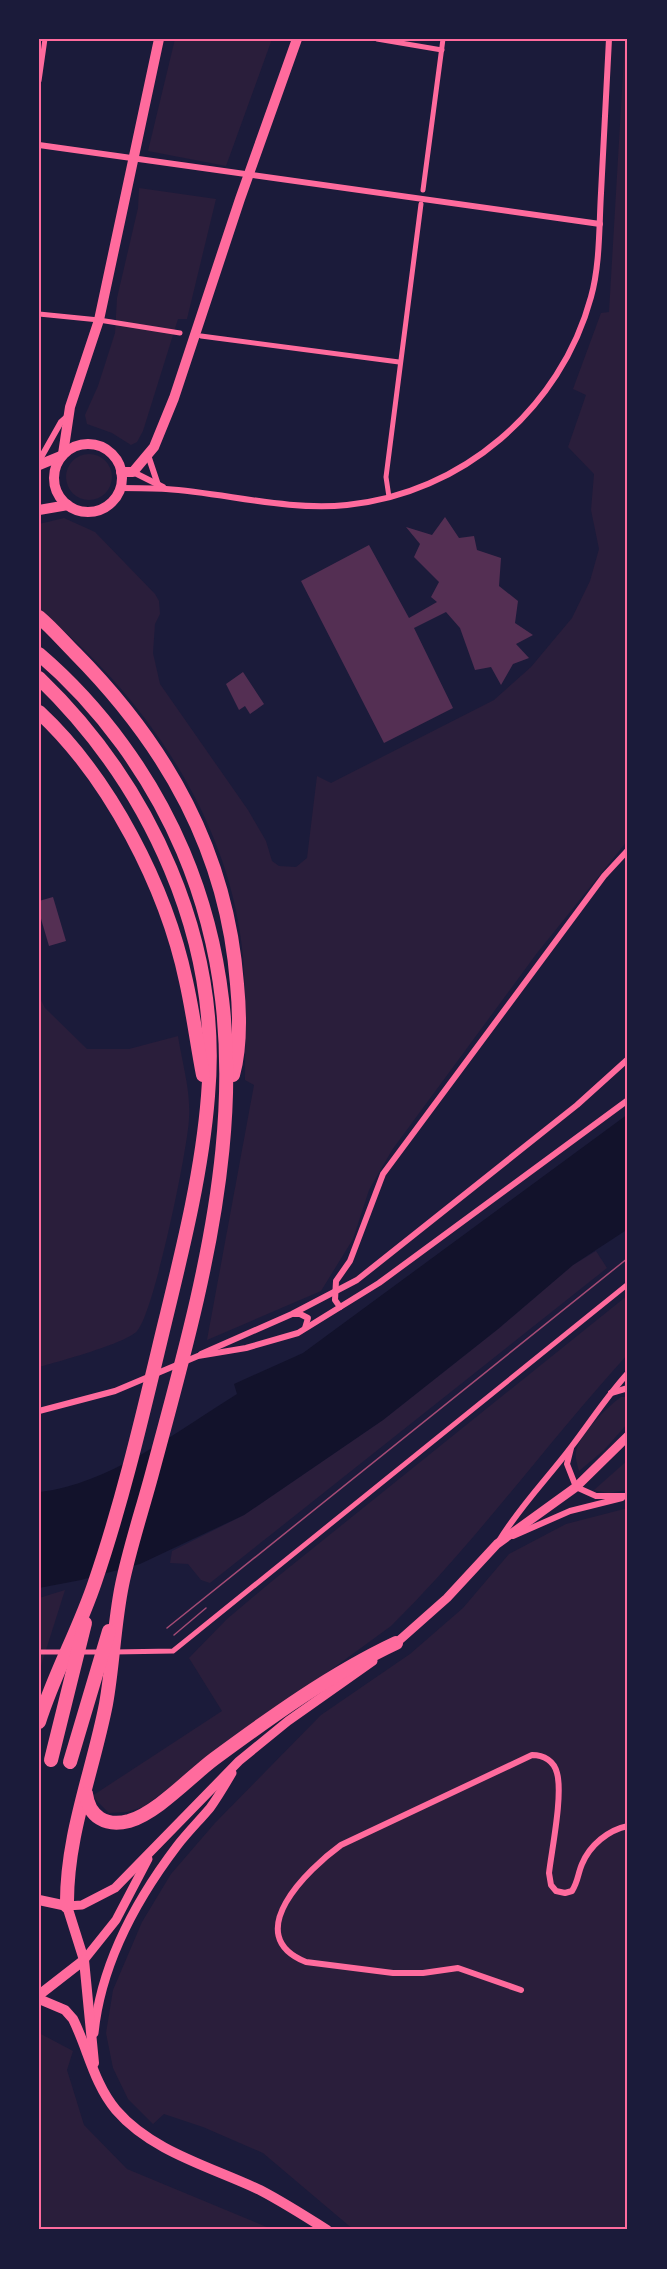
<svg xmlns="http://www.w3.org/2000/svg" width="667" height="2269" viewBox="0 0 667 2269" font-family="'Archivo Narrow',sans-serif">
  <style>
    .green { fill: #2a1e3b }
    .water { fill: #12122b }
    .building { fill: #542f53 }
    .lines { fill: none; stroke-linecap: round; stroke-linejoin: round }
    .pedestrian { stroke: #ff6b9d; stroke-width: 5 }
    .minor { stroke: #ff6b9d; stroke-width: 6 }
    .tertiary { stroke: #ff6b9d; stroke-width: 9 }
    .secondary { stroke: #ff6b9d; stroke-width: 10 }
    .primary { stroke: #ff6b9d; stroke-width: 10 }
    .motorway { stroke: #ff6b9d; stroke-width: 14 }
    .tram { stroke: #a44b75; stroke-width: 1.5 }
    .neatline { fill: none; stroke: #ff6b9d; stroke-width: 2 }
  </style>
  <rect width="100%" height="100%" fill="#1b1b3a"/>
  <g class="green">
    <polygon points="175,39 272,39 226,166 148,151"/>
    <path d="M625,39H628V840L537,953L392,1150L369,1190L353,1239L321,1291L207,1340L254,1085L245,1080C245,1039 246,998 243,957C231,820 144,694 39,610V524L64,518L95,532L155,594L159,601L160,614L155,624L153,653L160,684L248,810L266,841L272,861L279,866L296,867L307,858L317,776L331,783L494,700L531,667L572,618L590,581L599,549L591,510L594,474L568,447L586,395L573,389L601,313L609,312Z"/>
    <polygon points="139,188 216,199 187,319 178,319 143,431 137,442 131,445 112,433 87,424 85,415 98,386 115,333 117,298 138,208"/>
    <circle cx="89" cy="477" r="23"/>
    <path d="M39,996L45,1008L87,1049H129L178,1036C182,1062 191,1092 189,1118C188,1149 154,1313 137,1331C127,1343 57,1362 39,1367Z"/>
    <polygon points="596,1251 607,1268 210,1583 201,1580 188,1564 170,1563 172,1551 244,1515 383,1420 498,1329 573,1265"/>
    <path d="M628,1295V1354C547,1443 476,1542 391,1626L143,1807L127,1812L109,1813L92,1796L222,1711L189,1658L227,1619L271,1582Z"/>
    <path d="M621,1397H628V1423L604,1450L579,1471C577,1463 574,1456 577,1448C581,1434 609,1405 621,1397Z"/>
    <polygon points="628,1460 628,1490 608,1493 594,1490"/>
    <polygon points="628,1508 628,2230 354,2230 263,2153 203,2127 164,2114 153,2124 128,2099 113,2068 106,2033 113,1990 142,1922 171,1874 215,1823 321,1715 410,1654 463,1608 509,1554 566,1524"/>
    <polygon points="65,1590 39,1672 39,1598"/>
    <polygon points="39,2033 73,2051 67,2070 84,2125 127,2169 274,2230 39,2230"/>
  </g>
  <path class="water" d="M628,1114V1229L573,1265L498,1329L383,1420L244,1515L140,1564L81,1580L39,1588V1492C108,1485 179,1430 237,1394L234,1384L303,1353Z"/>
  <g class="building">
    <polygon points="445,517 459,538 474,536 477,550 501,558 499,586 518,601 515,623 533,635 516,644 529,658 513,664 501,685 491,667 475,670 460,628 446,612 414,628 453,708 384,743 301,581 369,545 409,618 437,602 431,597 439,582 414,557 420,544 406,527 432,535"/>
    <polygon points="243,672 264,704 250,714 245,706 239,710 226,684"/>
    <polygon points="53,897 66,941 49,946 39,912 39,901"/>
  </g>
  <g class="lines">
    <g class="pedestrian">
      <polyline points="377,39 442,50"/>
      <polyline points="39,81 45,39"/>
      <polyline points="423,190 443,39"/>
      <polyline points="39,314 99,320 180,333"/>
      <polyline points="201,336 399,362"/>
      <polyline points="389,497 386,477 421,204"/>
      <polyline points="39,1652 65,1652"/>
      <polyline points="78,1652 101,1652"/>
      <polyline points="114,1652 173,1651 628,1284"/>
    </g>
    <g class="minor">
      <polyline points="39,145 600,224"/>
      <polyline points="148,455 158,485"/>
      <polyline points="39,461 61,422 69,415"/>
      <polyline points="133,472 163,487"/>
      <path d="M120,488C135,488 151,488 166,489C226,493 286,511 347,505C461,494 561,409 591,297C600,265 599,227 601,193C604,142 606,90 609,39"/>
      <polyline points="340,1307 335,1300 336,1281 350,1261 383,1174 604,876 628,850"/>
      <polyline points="294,1314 300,1314 308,1318 305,1328"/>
      <polyline points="201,1354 292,1314 357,1280 577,1105 628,1059"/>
      <polyline points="611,1393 628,1388"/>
      <polyline points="39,1411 115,1391 198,1356 246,1348 298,1333 379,1283 628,1100"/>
      <polyline points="571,1448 567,1464 576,1487 596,1496 628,1496"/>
      <polyline points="513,1536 570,1511 622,1498"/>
      <path d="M499,1541C520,1506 548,1478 572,1446C591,1421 607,1396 628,1373"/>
      <path d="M521,1990L458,1968L423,1973H393L306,1962C239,1935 308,1869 341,1845L532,1755C544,1755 554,1761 557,1773C563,1795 552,1848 549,1873L551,1885L556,1891L565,1893L572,1891C578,1882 578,1873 582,1864C590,1845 608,1830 628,1826"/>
    </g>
    <g class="tertiary">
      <polyline points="394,1645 447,1598 497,1544 576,1487 628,1436"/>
      <polyline points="67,1906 82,1905 115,1888 239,1761 288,1721 373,1661"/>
      <polyline points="84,1960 116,1920 148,1859"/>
      <path d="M94,2033C101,1965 136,1900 177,1846C187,1833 199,1821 210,1808C218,1797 225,1785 232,1773"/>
    </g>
    <g class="secondary">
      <circle cx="88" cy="478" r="34"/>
      <polyline points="63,454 70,407 99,320 159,39"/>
      <polyline points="39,465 61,456"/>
      <polyline points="121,472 133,472 154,447 174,398 240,199 297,39"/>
      <polyline points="39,510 68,505"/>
    </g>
    <g class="primary">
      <polyline points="39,1900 67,1906 84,1960 94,2063"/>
      <polyline points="39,1995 84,1960"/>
      <path d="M39,1999L65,2010L73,2019C88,2049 94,2084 116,2110C152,2152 212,2167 260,2190C283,2202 305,2216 327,2230"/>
    </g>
    <g class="motorway">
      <path d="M39,617C52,628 63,641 75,653C167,746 227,852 237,984C240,1015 241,1046 233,1075"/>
      <path d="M39,654C101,707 151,776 183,851C270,1056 208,1266 153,1470C143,1508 130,1546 122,1585C114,1624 113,1665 106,1704C93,1771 66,1836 67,1906"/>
      <path d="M39,678C150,785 222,940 208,1096C202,1172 183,1248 165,1322C144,1409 124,1497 95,1582C79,1630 54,1674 39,1722"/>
      <path d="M39,712C110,778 166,887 186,981C193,1012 197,1044 203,1075"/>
      <polyline points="51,1760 85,1623"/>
      <polyline points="70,1762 109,1631"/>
      <path d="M86,1794C89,1817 106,1827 129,1821C157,1813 190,1777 214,1759C271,1717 332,1673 396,1643"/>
    </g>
    <g class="tram">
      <polyline points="167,1628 628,1258"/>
      <polyline points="174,1635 206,1608"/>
    </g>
  </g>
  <rect width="667" height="2269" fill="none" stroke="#1b1b3a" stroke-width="81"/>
  <rect x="40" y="40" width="586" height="2188" class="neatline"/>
</svg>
